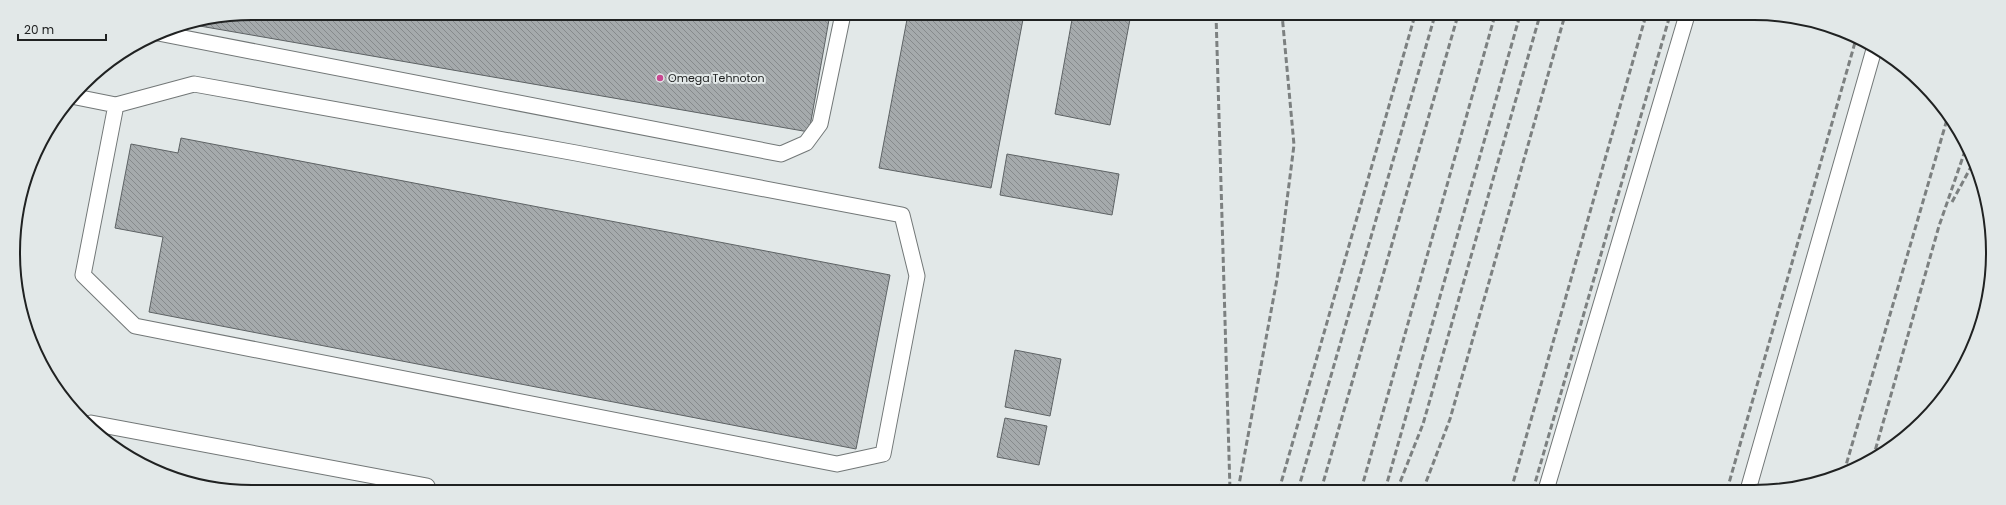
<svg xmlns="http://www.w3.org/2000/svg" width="2006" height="505" viewBox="0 0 2006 505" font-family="Poppins,sans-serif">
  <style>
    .building { fill: url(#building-back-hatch); stroke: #5e6365 }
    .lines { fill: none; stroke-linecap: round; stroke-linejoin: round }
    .lane-casing { stroke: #727777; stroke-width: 17 }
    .lane { stroke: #fff; stroke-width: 15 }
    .rail { stroke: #7c8080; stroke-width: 3; stroke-dasharray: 6 3; stroke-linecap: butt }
    .poi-dot { fill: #c94891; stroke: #e2e8e8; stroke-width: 1.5 }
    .labels { text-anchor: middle; stroke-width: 4; stroke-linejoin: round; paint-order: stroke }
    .poi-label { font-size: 11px; fill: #202222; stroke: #e2e8e8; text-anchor: start }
    .rim { fill: none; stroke: #202222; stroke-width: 2 }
  </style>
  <defs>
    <pattern id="building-back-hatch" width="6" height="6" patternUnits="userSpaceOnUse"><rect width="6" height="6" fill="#a5aaac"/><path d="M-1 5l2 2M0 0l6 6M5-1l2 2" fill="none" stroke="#868a8c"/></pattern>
  </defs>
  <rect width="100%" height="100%" fill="#e2e8e8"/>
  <g class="building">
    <polygon points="252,13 830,14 809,132 194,25"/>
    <polygon points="908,14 1024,14 991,188 879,168"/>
    <polygon points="1073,14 1131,14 1110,125 1055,114"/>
    <polygon points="181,138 890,275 856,449 149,312 163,237 115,228 131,144 178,153"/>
    <polygon points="1007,154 1119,174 1112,215 1000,195"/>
    <polygon points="1015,350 1061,359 1050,416 1005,407"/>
    <polygon points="1005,418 1047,426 1039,465 997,457"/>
  </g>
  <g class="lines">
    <g class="lane-casing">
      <g id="lane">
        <polyline points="158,33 781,154 806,143 820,124 843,14"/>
        <polyline points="76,97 116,105 194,84 576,153 902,215 917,276 883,454 837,464 135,326 83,275 116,105"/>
        <polyline points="91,423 427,486 426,490"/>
        <polyline points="1546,490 1687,15"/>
        <polyline points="1748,490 1875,46"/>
      </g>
    </g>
    <use href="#lane" class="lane"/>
    <g class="rail">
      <polyline points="1216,14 1230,490"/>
      <polyline points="1952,202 1972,165"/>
      <polyline points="1873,458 1939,226 1965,151"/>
      <polyline points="1844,472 1948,116"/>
      <polyline points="1238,490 1277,279 1294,145 1282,14"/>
      <polyline points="1279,490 1415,15"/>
      <polyline points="1298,490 1435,15"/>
      <polyline points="1321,490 1458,15"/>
      <polyline points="1361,490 1495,15"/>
      <polyline points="1385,490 1520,15"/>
      <polyline points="1397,490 1423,424 1540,15"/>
      <polyline points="1423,490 1450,419 1565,15"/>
      <polyline points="1511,490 1646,15"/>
      <polyline points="1533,490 1670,15"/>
      <polyline points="1727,490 1856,39"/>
    </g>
  </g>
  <circle class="poi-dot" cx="660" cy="78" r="4"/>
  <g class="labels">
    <g class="poi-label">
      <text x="668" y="82">Omega Tehnoton</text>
    </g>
  </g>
  <path d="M0 0H2006V505H0ZM252 20H1754A232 232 0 0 1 1986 252V253A232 232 0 0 1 1754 485H252A232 232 0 0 1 20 253V252A232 232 0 0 1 252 20Z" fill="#e2e8e8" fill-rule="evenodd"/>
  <path class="rim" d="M252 20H1754A232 232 0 0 1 1986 252V253A232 232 0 0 1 1754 485H252A232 232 0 0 1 20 253V252A232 232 0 0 1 252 20Z"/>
  <path d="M18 34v6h88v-6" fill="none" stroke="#202222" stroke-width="2"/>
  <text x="24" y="34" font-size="12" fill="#202222" stroke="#e2e8e8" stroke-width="3" paint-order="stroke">20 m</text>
</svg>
